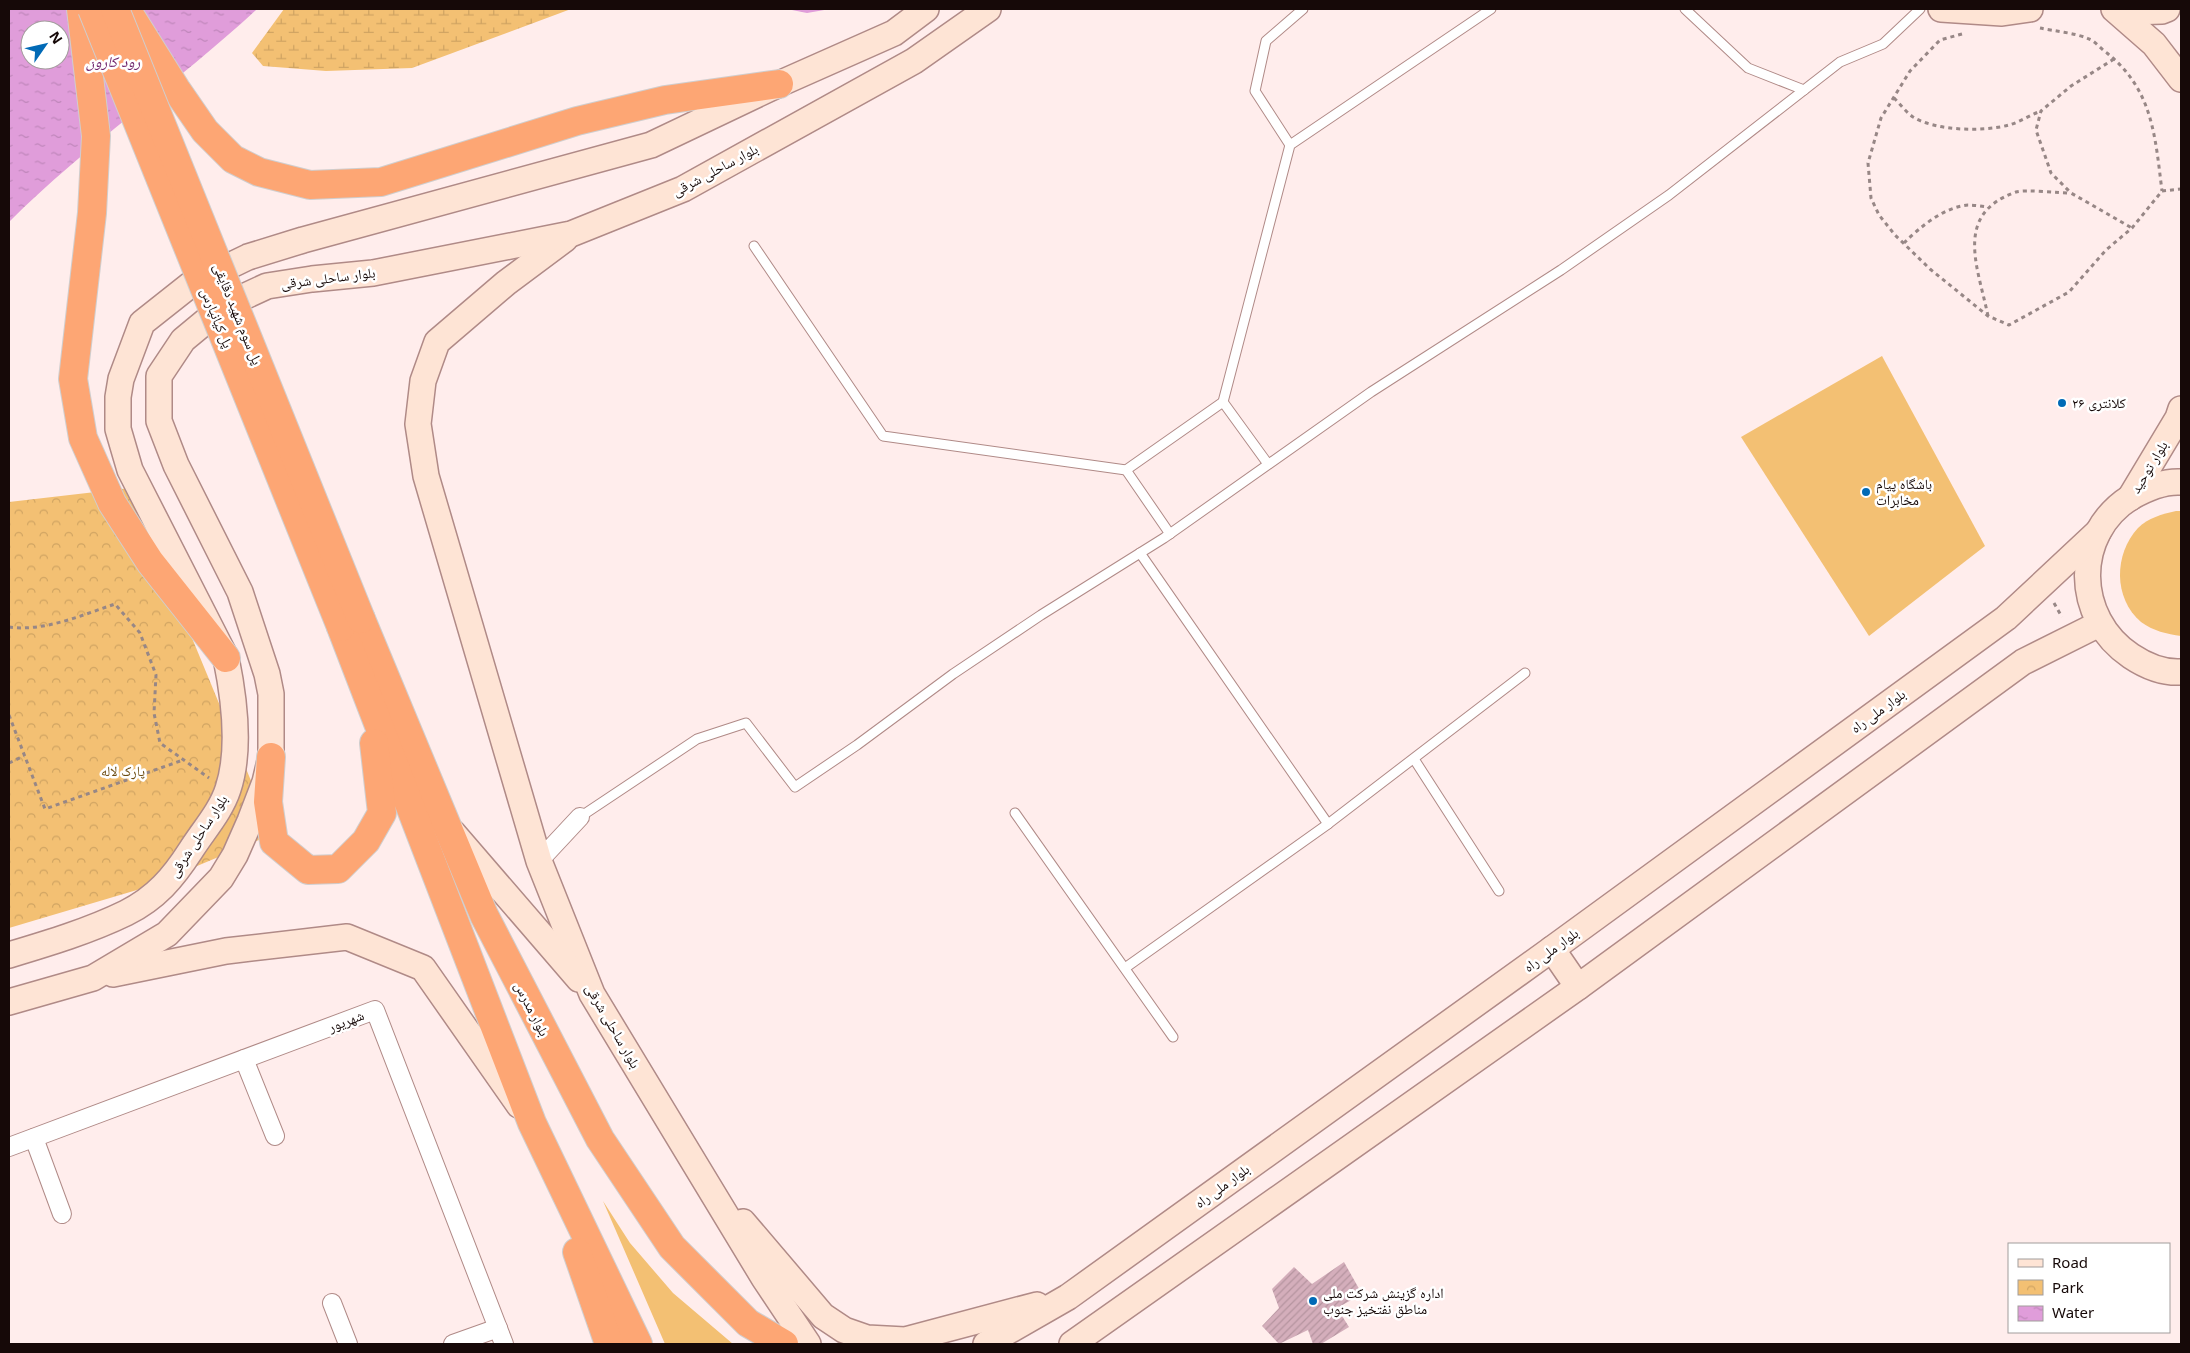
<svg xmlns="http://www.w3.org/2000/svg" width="2190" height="1353" viewBox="0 0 2190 1353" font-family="'Noto Sans','Noto Naskh Arabic',sans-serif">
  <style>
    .green { fill: #f3c073 }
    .wetland { fill: url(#wetland-marsh) }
    .park { fill: url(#park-crowns) }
    .water { fill: url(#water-ripples); fill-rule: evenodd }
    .building { fill: url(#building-hatch) }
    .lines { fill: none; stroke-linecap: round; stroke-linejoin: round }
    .lane-casing { stroke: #b08a87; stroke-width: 11 }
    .street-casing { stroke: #b08a87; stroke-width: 20 }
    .secondary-casing { stroke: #b08a87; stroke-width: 28 }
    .highway-casing { stroke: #d0cece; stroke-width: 30 }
    .path { stroke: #978786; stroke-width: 3; stroke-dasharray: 4 4; stroke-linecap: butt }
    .lane { stroke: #fff; stroke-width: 9 }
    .street { stroke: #fff; stroke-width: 18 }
    .secondary { stroke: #fee4d5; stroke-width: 25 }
    .highway { stroke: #fda674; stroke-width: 28 }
    .highway-bridge-casing { stroke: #d0cece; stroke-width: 30; stroke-linecap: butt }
    .highway-bridge { stroke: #fda674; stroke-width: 28 }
    .poi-dot { fill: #016ab6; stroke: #fff; stroke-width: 2 }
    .labels { text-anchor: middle; stroke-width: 5; stroke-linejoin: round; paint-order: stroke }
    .street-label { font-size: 14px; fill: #160908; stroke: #fff }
    .poi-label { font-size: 14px; fill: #160908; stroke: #fff; text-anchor: start }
    .park-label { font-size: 14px; fill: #6d4c10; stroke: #fff }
    .water-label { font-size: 15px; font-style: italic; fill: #6e216a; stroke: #fff }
  </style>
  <defs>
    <pattern id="wetland-marsh" width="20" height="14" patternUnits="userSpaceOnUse" patternTransform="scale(1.25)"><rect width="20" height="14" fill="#f3c073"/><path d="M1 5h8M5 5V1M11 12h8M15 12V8" fill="none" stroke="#d0a462"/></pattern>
    <pattern id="park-crowns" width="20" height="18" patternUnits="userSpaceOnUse" patternTransform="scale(1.25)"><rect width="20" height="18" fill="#f3c073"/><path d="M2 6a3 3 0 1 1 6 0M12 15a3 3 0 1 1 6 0" fill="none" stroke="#d0a462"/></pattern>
    <pattern id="water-ripples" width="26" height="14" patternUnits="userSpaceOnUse" patternTransform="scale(1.25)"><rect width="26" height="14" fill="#e09dda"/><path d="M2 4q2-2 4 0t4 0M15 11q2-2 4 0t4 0" fill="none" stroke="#bf86ba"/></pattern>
    <pattern id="building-hatch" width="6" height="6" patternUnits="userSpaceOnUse" patternTransform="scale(1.25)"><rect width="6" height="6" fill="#d4aebb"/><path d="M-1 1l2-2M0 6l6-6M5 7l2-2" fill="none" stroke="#b5949f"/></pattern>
  </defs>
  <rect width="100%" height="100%" fill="#ffedec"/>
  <g class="green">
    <polygon points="1882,356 1985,546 1869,636 1741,437"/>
    <path d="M2176,511H2181V636C2167,634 2153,631 2141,622C2113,598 2114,554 2138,528C2148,518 2162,514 2176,511Z"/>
    <polygon points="603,1201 630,1243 673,1293 733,1344 665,1344"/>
  </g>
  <polygon class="wetland" points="284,9 571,9 412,68 326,71 263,66 252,53"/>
  <polygon class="park" points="130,488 273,834 147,887 9,928 9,502"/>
  <g class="water">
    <path d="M9,9H257C177,83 86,145 9,222ZM30,30H60V60H30Z"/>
    <polygon points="787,9 830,9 807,13"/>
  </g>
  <polygon class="building" points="1344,1262 1362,1294 1337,1308 1349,1327 1321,1344 1313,1344 1308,1330 1279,1344 1262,1326 1279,1308 1272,1289 1294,1267 1312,1284"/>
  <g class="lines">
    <g class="lane-casing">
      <g id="lane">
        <polyline points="1685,9 1748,68 1804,90"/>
        <polyline points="1290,145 1255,91 1266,41 1303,9"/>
        <polyline points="754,246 883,436 1126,470 1223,402 1290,145 1491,9"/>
        <polyline points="1223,402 1268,464"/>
        <polyline points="1126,470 1170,534"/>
        <polyline points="1140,553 1328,824"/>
        <polyline points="1414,759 1499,891"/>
        <polyline points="1015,813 1173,1037"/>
        <polyline points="580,817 697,739 746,723 795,787 857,745 953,674 1041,615 1164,538 1371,392 1561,270 1669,195 1840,62 1883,44 1920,9"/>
        <polyline points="1125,968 1328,824 1525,673"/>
      </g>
    </g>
    <g class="street-casing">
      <g id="street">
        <polyline points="539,861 580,817"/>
        <polyline points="244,1059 275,1136"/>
        <polyline points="34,1138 62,1214"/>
        <polyline points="9,1147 375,1010 504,1344"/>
        <polyline points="332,1303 348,1344"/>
        <polyline points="453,1344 498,1328"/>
      </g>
    </g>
    <g class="secondary-casing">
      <g id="secondary">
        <polyline points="1941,9 2002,13 2030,9"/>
        <polyline points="2114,9 2154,44 2181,79"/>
        <polyline points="2119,9 2130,12 2162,11 2167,9"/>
        <polyline points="565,239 506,283 437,342 423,381 418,424 426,476 539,861 592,994 764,1278 808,1344"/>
        <path d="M2181,482C2164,481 2145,489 2131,497C2072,534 2074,618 2131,656C2146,666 2164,673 2181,672"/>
        <polyline points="2130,498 2178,418 2181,409"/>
        <polyline points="453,833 579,979"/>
        <polyline points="1552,949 1578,987"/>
        <path d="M9,955C49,943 89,931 126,913C156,898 173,878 191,850C203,831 221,811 228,789C241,750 234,697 226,658L130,470L118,429V397L121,379L142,323L190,285L248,257L303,240L651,145L779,84L894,33L926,9"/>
        <polyline points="113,974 226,951 347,937 423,968 519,1105"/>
        <polyline points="9,1002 93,978 167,934 221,878 235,855 250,821 265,782 271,757 271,694 267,674 240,592 176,465 159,421 159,376 183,340 224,306 267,286 312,279 373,273 571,234 683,189 914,61 988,9"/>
        <polyline points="743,1222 823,1316 844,1330 867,1338 905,1340 1037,1305"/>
        <polyline points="986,1344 1068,1297 1552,949 2006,618 2098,532"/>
        <polyline points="1072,1344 1578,987 2023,662 2099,624"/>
      </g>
    </g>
    <g class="highway-casing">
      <g id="highway">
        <polyline points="81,9 96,136 92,213 73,379 83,438 112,503 150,562 226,658"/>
        <polyline points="126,9 176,89 205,131 233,159 259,172 310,185 381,182 577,121 665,100 779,84"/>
        <polyline points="361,619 484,915 600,1139 672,1247 748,1323 784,1344"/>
        <polyline points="341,627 532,1123 638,1344"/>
        <polyline points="271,757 268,802 274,842 308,870 338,869 366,841 382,813 374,743"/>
        <polyline points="577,1252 609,1344"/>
      </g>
    </g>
    <g class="path">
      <path d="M2040,28C2054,31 2076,33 2089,39C2095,41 2101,49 2107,53C2153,90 2155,136 2162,191"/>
      <polyline points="1962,34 1940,40 1910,71 1881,118 1868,163 1871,198 1879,215 1895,235 1930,269 1988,316 2009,325 2069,292 2106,250 2132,228 2162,191 2181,189"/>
      <polyline points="2114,59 2071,86 2041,111 2036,130 2051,173 2071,193 2132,228"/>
      <path d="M1894,98C1900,104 1906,112 1913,117C1936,131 1983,132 2009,125C2020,122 2030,115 2041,111"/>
      <path d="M1904,243C1920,227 1944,207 1968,205C1974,205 1981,206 1988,207"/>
      <path d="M1988,316C1978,267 1953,214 2016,192C2027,189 2058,193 2070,193"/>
      <polyline points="2054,603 2062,617"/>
      <path d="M9,627C44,632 82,615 115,604L140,633L156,675L154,713L160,743L209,778"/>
      <polyline points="9,715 45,809 183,760"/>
      <polyline points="9,763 24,756"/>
    </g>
    <use href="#lane" class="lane"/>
    <use href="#street" class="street"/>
    <use href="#secondary" class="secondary"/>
    <use href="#highway" class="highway"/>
    <g class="highway-bridge-casing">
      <g id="highway-bridge">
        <polyline points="92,9 341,627"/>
        <polyline points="115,9 361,619"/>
      </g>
    </g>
    <use href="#highway-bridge" class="highway-bridge"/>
  </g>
  <g class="poi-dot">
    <circle cx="2062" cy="403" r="5"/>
    <circle cx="1866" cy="492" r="5"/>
    <circle cx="1313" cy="1301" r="5"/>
  </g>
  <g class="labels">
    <g class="street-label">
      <text transform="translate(715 170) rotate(-28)" y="5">بلوار ساحلی شرقی</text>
      <text transform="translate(328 278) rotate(-7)" y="5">بلوار ساحلی شرقی</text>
      <text transform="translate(238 314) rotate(68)" y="5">پل سوم شهید دقایقی</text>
      <text transform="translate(217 318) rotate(68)" y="5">پل کیانپارس</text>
      <text transform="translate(2149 467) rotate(-59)" y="5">بلوار توحید</text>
      <text transform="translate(1878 711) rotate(-36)" y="5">بلوار ملی راه</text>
      <text transform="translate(198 836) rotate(-57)" y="5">بلوار ساحلی شرقی</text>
      <text transform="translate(1551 950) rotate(-36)" y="5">بلوار ملی راه</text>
      <text transform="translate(532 1009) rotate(63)" y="5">بلوار مدرس</text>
      <text transform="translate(346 1021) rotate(-21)" y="5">شهریور</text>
      <text transform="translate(613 1026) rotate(60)" y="5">بلوار ساحلی شرقی</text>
      <text transform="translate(1222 1186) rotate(-36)" y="5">بلوار ملی راه</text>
    </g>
    <g class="poi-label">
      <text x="2072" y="408">کلانتری ۲۶</text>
      <text x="1876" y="489">باشگاه پیام<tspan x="1876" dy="16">مخابرات</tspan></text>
      <text x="1323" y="1298">اداره گزینش شرکت ملی<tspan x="1323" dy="16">مناطق نفتخیز جنوب</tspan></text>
    </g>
    <g class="park-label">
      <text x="123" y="776">پارک لاله</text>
    </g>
    <g class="water-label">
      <text x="113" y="67">رود کارون</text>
    </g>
  </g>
  <rect width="2190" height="1353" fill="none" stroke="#160908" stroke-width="20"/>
  <rect x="2008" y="1243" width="162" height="90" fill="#ffffff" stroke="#a29d9c"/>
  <rect x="2018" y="1259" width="25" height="8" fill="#fee4d5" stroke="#a29d9c"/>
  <text x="2052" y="1268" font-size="15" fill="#160908">Road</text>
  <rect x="2018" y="1280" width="25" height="15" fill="url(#park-crowns)" stroke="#a29d9c"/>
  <text x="2052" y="1293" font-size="15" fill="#160908">Park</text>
  <rect x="2018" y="1306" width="25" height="15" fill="url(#water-ripples)" stroke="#a29d9c"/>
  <text x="2052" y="1318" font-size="15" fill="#160908">Water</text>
  <g transform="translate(45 45) rotate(56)"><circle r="24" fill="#ffffff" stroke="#a29d9c"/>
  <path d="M0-4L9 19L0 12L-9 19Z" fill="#016ab6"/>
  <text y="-8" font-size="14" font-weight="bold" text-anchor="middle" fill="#160908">N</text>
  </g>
</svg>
